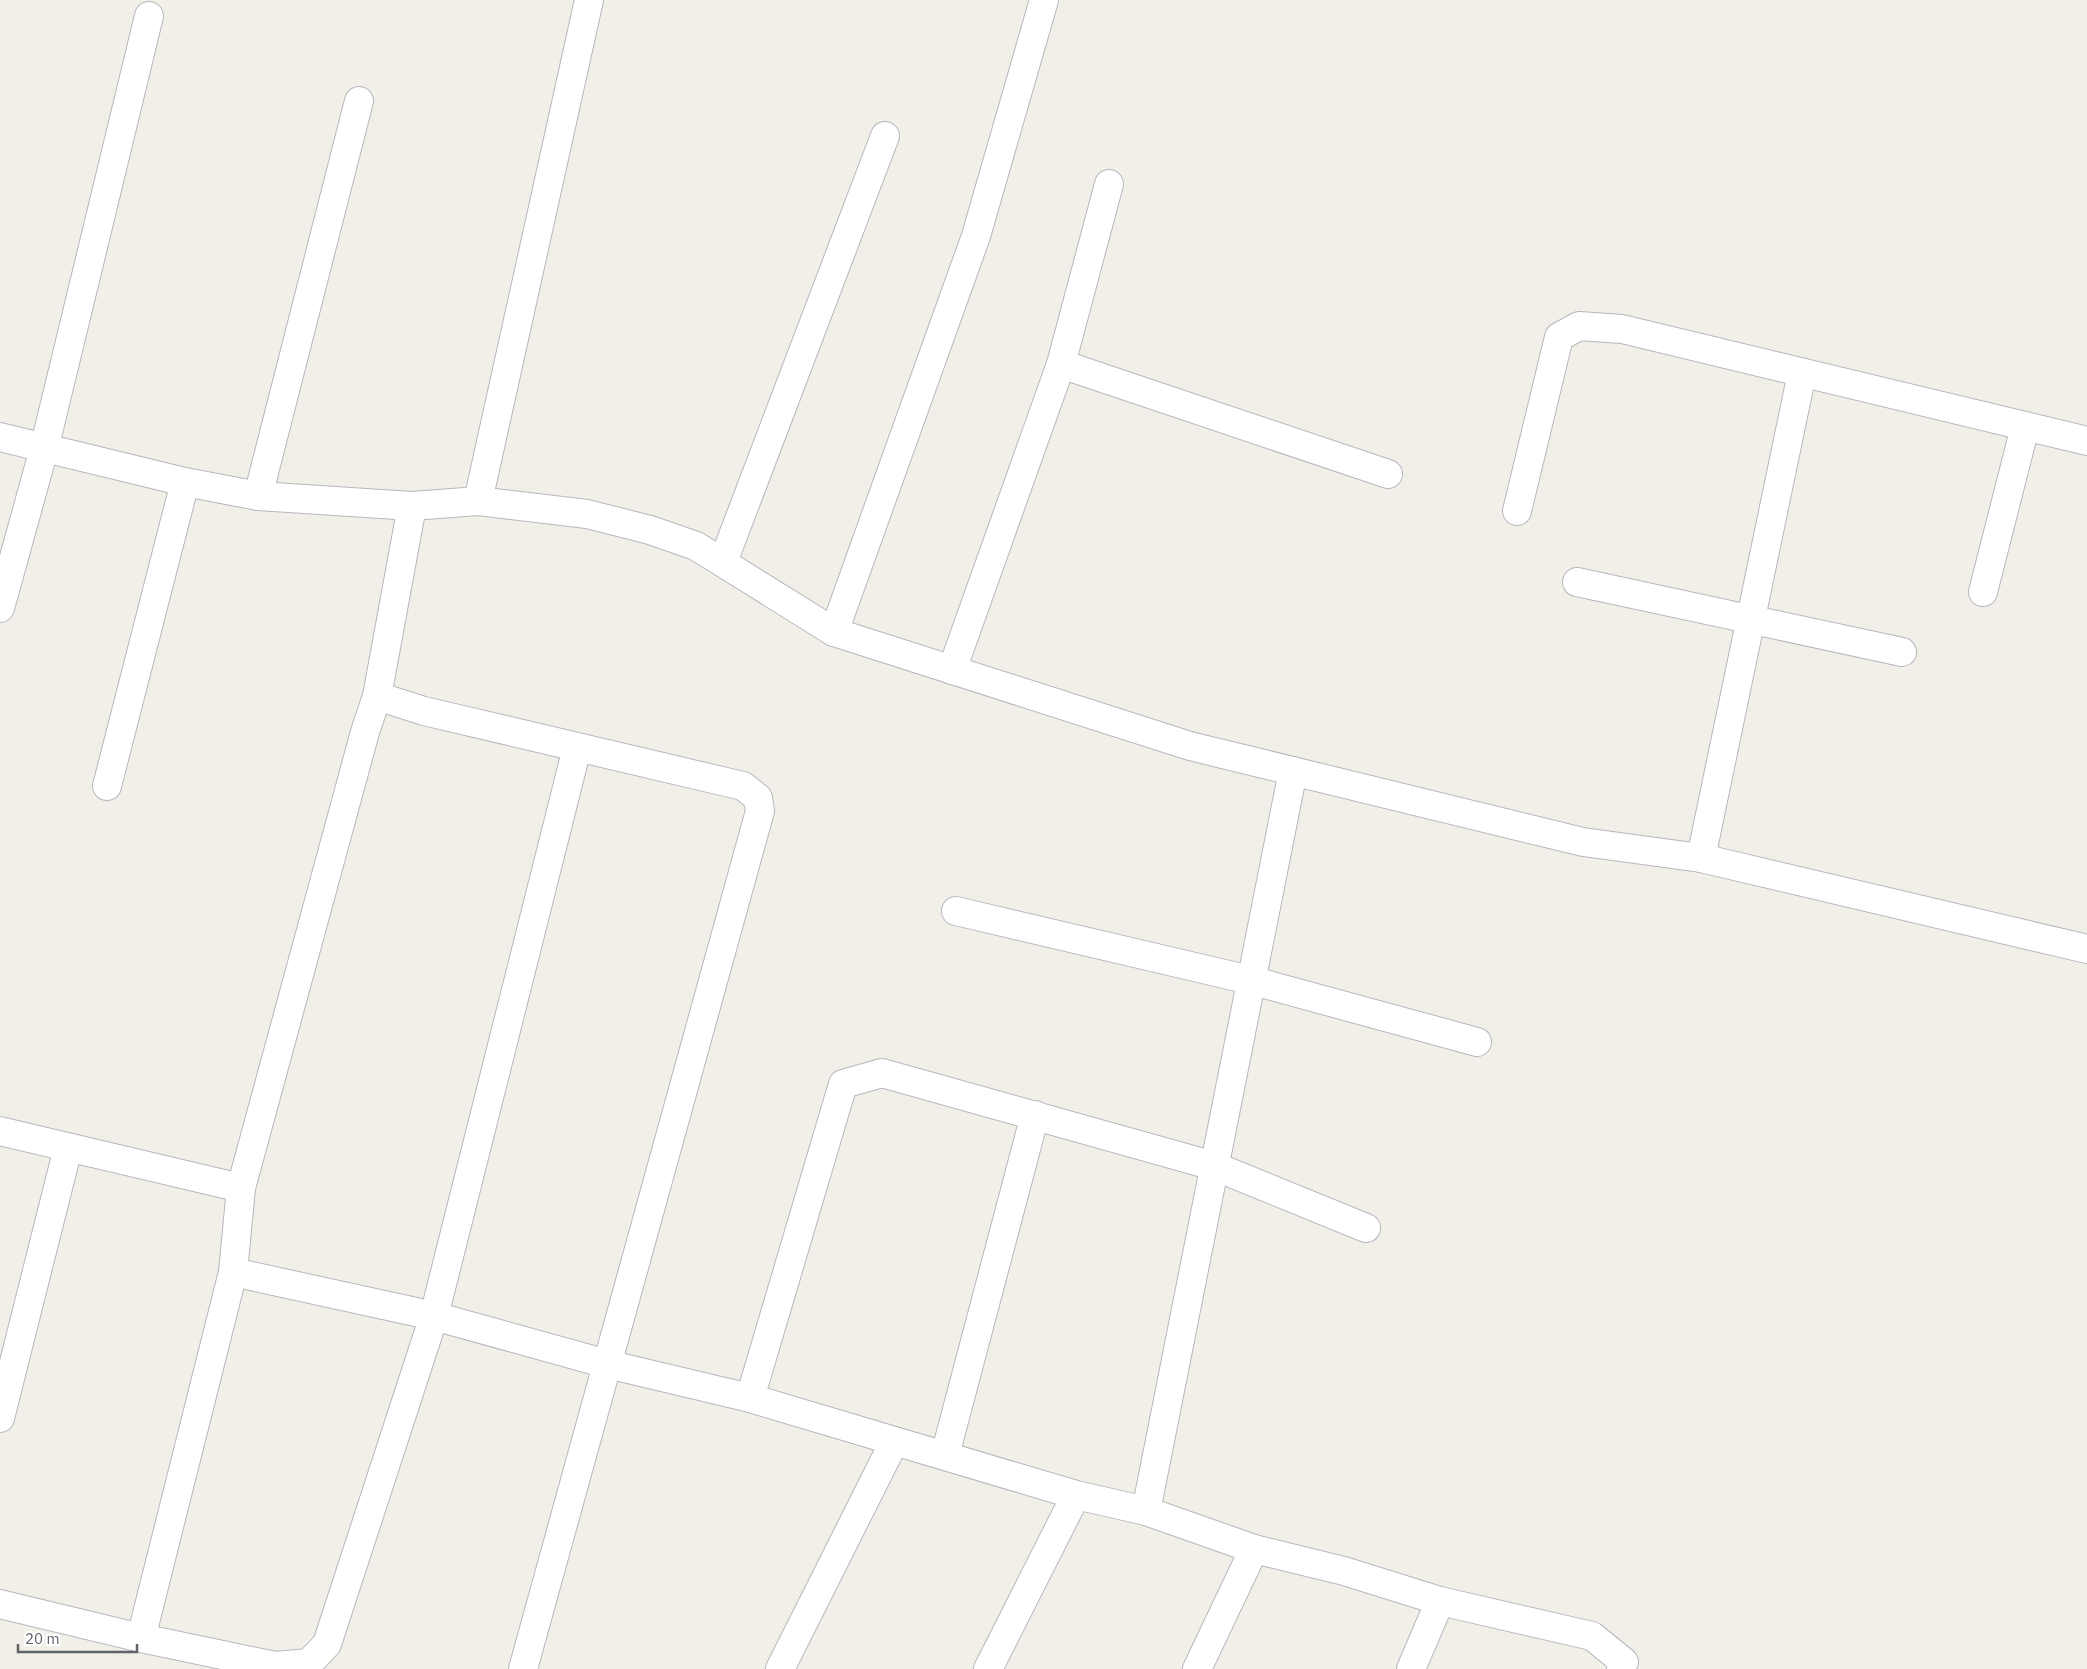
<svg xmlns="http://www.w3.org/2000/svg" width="2087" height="1669" viewBox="0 0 2087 1669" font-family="'IBM Plex Sans',sans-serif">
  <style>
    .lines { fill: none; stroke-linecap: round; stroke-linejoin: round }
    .minor-casing { stroke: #b5b8bc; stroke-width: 30 }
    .minor { stroke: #fff; stroke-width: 28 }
  </style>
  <rect width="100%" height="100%" fill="#f1efe8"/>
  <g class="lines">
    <g class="minor-casing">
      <g id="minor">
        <polyline points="1061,364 1388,474"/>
        <polyline points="0,437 185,482 258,496 412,506 478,501 587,514 650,530 696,546 834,632 1190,746 1583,842 1701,858 2087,949"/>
        <polyline points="258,496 359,101"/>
        <polyline points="478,501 589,0"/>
        <polyline points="1517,511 1559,337 1579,326 1622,329 2087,441"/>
        <polyline points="723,562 885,136"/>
        <polyline points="1577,582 1902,652"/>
        <polyline points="1983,592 2025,427"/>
        <polyline points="0,608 44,449 149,16"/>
        <polyline points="834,632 976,236 1044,0"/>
        <polyline points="952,670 1061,364 1109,184"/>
        <polyline points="377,696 412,506"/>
        <polyline points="107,786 185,482"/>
        <polyline points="1701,858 1802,373"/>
        <polyline points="956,911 1250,980 1477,1042"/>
        <polyline points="0,1131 241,1188"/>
        <polyline points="750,1398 843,1084 882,1073 1214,1166 1366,1228"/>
        <polyline points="0,1418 68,1148"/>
        <polyline points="945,1455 1035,1115"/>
        <polyline points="1146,1511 1293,771"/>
        <polyline points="0,1604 141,1638 275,1666 309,1663 327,1644 434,1316 577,748"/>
        <polyline points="141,1638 233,1272"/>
        <polyline points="523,1669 760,811 758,798 743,786 424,711 377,696 365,732 241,1188 233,1272 434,1316 607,1364 750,1398 1076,1495 1146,1511 1254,1549 1344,1571 1440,1601 1592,1636 1624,1662 1621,1669"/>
        <polyline points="780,1669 894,1442"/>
        <polyline points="988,1669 1076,1495"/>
        <polyline points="1197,1669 1254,1549"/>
        <polyline points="1411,1669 1440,1601"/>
      </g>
    </g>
    <use href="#minor" class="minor"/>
  </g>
  <path d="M18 1644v8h119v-8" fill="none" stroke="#5f6368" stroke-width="2.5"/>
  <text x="25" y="1644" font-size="15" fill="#5f6368" stroke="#ffffff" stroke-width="4" paint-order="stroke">20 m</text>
</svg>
